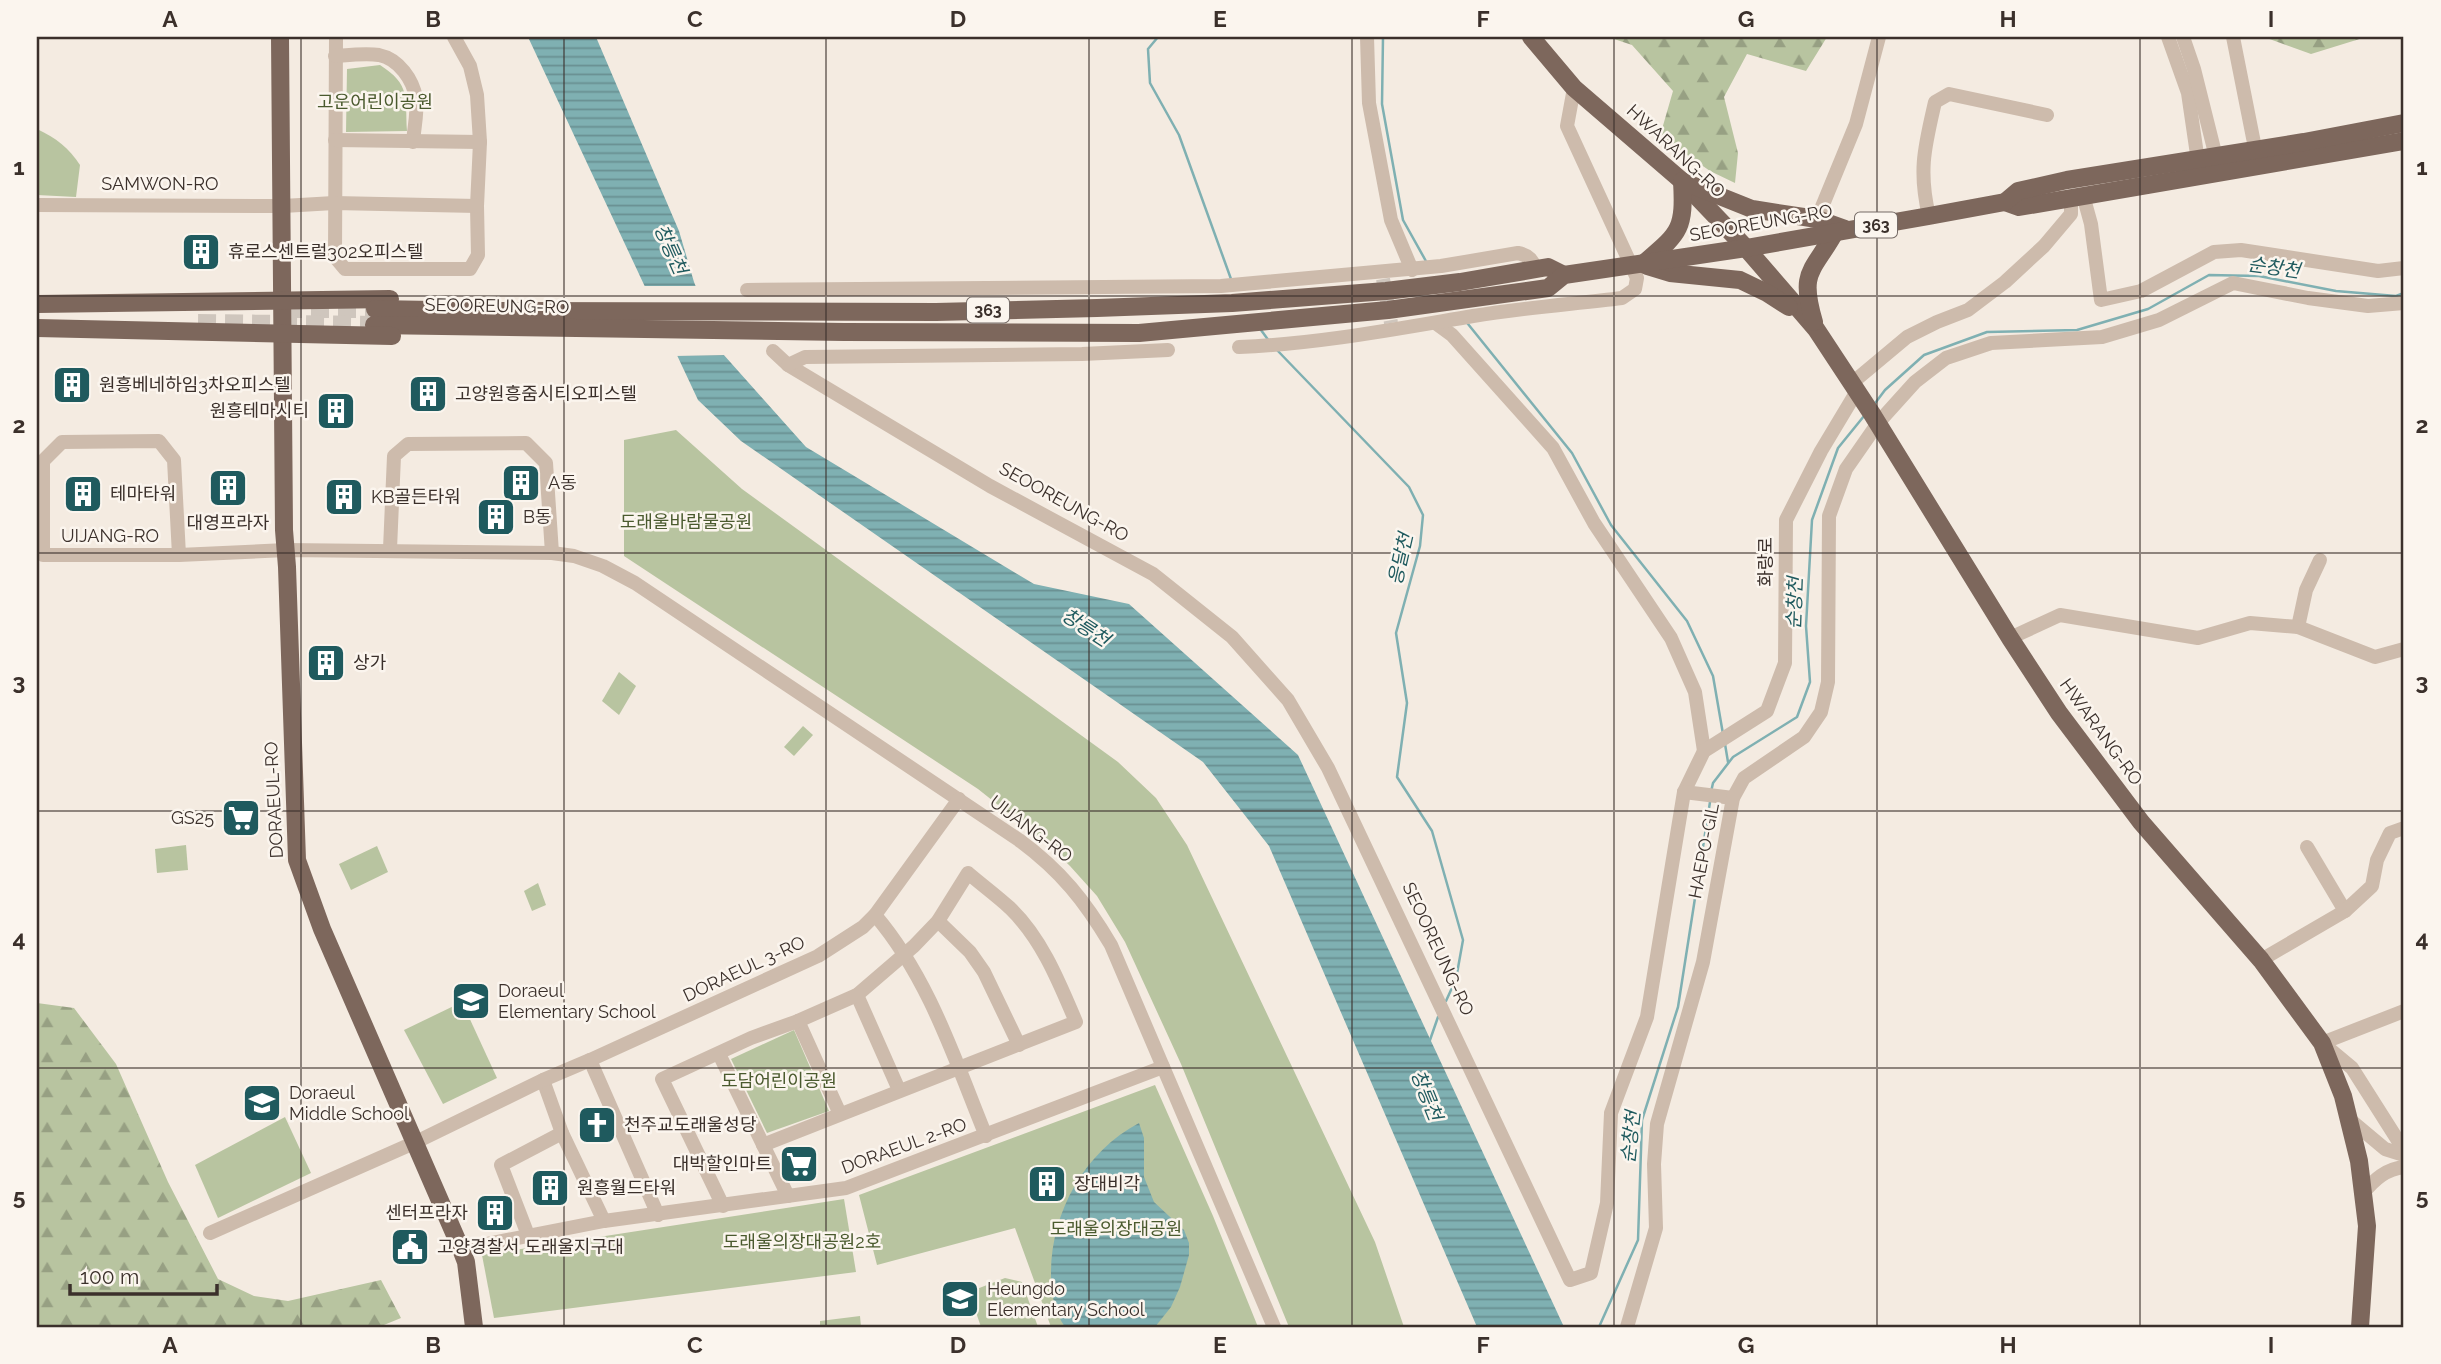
<svg xmlns="http://www.w3.org/2000/svg" width="2441" height="1364" viewBox="0 0 2441 1364" font-family="Raleway,'Noto Sans KR',sans-serif">
  <style>
    .green { fill: #b8c4a0 }
    .forest { fill: url(#forest-firs) }
    .water { fill: url(#water-rules) }
    .pier { fill: #f4ebe1 }
    .lines { fill: none; stroke-linecap: round; stroke-linejoin: round }
    .stream { stroke: #7fb0b2; stroke-width: 2.5 }
    .minor-tunnel { stroke: #cfc6bd; stroke-width: 14; stroke-dasharray: 14 7; stroke-linecap: butt }
    .major-tunnel { stroke: #cfc6bd; stroke-width: 18; stroke-dasharray: 18 9; stroke-linecap: butt }
    .minor { stroke: #cdbbac; stroke-width: 14 }
    .major { stroke: #7d675c; stroke-width: 18 }
    .grid { fill: none; stroke: #3b302b; stroke-width: 2; stroke-opacity: 0.55 }
    .labels { text-anchor: middle; stroke-width: 5; stroke-linejoin: round; paint-order: stroke }
    .shield { fill: #fbf5ee; stroke: #756b66; stroke-width: 2 }
    .shield-label { font-size: 16px; font-weight: bold; fill: #3b302b }
    .park-label { font-size: 18px; fill: #4a5a2e; stroke: #fbf5ee }
    .street-label { font-size: 18px; fill: #3b302b; stroke: #fbf5ee }
    .poi-label { font-size: 18px; fill: #3b302b; stroke: #fbf5ee; text-anchor: start }
    .water-label { font-size: 19px; font-style: italic; fill: #1f5a5e; stroke: #fbf5ee }
    .neatline { fill: none; stroke: #3b302b; stroke-width: 2.5 }
    .grid-label { font-size: 23px; text-anchor: middle; font-weight: bold; fill: #3b302b }
  </style>
  <defs>
    <pattern id="forest-firs" width="22" height="20" patternUnits="userSpaceOnUse" patternTransform="scale(1.75)"><rect width="22" height="20" fill="#b8c4a0"/><path d="M5 1l3.5 6h-7zM16 11l3.5 6h-7z" fill="#97a083"/></pattern>
    <pattern id="water-rules" width="6" height="5" patternUnits="userSpaceOnUse" patternTransform="scale(1.75)"><rect width="6" height="5" fill="#7fb0b2"/><path d="M0 2.5h6" fill="none" stroke="#699091"/></pattern>
  </defs>
  <rect width="100%" height="100%" fill="#f4ebe1"/>
  <g class="green">
    <path d="M380,65C411,85 405,97 407,131L346,132L347,69Z"/>
    <path d="M37,129C56,138 69,148 80,165L76,197L37,195Z"/>
    <polygon points="676,430 742,489 1118,762 1156,798 1187,845 1375,1242 1404,1327 1289,1327 1181,1064 1125,942 1097,896 1070,866 1046,843 978,789 624,556 624,440"/>
    <polygon points="619,672 636,686 619,715 602,701"/>
    <polygon points="803,726 813,735 794,756 784,747"/>
    <polygon points="186,845 188,870 157,873 155,849"/>
    <polygon points="377,846 388,872 351,890 339,864"/>
    <polygon points="538,883 546,905 532,911 524,891"/>
    <polygon points="462,1002 497,1078 443,1104 404,1030"/>
    <polygon points="794,1030 829,1111 767,1133 731,1059"/>
    <polygon points="1155,1085 1213,1216 1258,1327 1051,1327 1015,1228 877,1265 859,1195"/>
    <polygon points="285,1117 311,1173 218,1218 195,1165"/>
    <polygon points="844,1199 856,1272 494,1318 482,1255"/>
    <polygon points="1005,1278 1022,1282 1038,1327 981,1327 969,1292"/>
    <polygon points="860,1316 861,1327 820,1327 820,1321"/>
  </g>
  <g class="forest">
    <polygon points="1608,37 1827,37 1806,71 1747,54 1724,97 1738,153 1735,183 1710,171 1660,136 1673,91 1632,45"/>
    <polygon points="2264,37 2366,37 2311,54"/>
    <polygon points="37,1003 74,1008 116,1064 168,1182 218,1279 254,1296 288,1301 381,1280 401,1318 379,1327 37,1327"/>
  </g>
  <g class="water">
    <polygon points="528,37 596,37 679,231 694,282 723,354 806,447 1034,584 1129,604 1298,755 1564,1327 1477,1327 1269,846 1203,762 741,441 698,400"/>
    <path d="M1139,1123L1144,1138V1177L1154,1202L1184,1230L1189,1243V1255L1180,1287L1171,1307L1155,1327H1065C1055,1313 1051,1294 1051,1276C1050,1214 1084,1152 1139,1123Z"/>
  </g>
  <polygon class="pier" points="642,286 699,286 729,355 675,356"/>
  <g class="lines">
    <g class="stream">
      <polyline points="1158,37 1148,49 1150,83 1179,135 1231,279"/>
      <polyline points="1383,37 1382,104 1403,220 1427,263"/>
      <polyline points="1468,324 1572,453 1611,525 1687,621 1713,676 1723,734"/>
      <polyline points="1261,330 1269,341"/>
      <polyline points="1276,349 1409,487 1423,515 1420,546 1396,633 1407,703 1397,777 1432,831 1463,940 1456,979 1446,1001"/>
      <polyline points="1873,406 1885,390 1924,355 1987,332 2077,330 2148,309 2209,275 2259,276 2336,291 2396,296 2404,293"/>
      <polyline points="1725,744 1728,762"/>
      <polyline points="1711,792 1713,783 1733,757 1797,717 1810,682 1806,626 1812,520 1838,448 1864,416"/>
      <polyline points="1430,1040 1438,1017"/>
      <polyline points="1599,1327 1638,1240 1642,1120 1678,1007 1710,802"/>
    </g>
    <polyline class="minor-tunnel" points="1383,279 1391,323"/>
    <g class="major-tunnel">
      <polyline points="284,309 375,309"/>
      <polyline points="198,323 374,325"/>
    </g>
    <g class="minor">
      <polyline points="336,37 335,257 345,269 470,269 478,255 477,206 480,142 477,95 470,66 454,37"/>
      <polyline points="1367,37 1369,103 1391,220 1412,270"/>
      <polyline points="2168,37 2188,93 2199,168"/>
      <polyline points="2183,37 2194,69 2218,165"/>
      <polyline points="2233,37 2257,158"/>
      <path d="M335,56C349,55 366,53 379,55C399,59 413,80 416,98C418,112 414,128 413,142"/>
      <polyline points="335,140 480,142"/>
      <polyline points="2083,195 2091,224 2101,300 2141,291 2214,252 2241,250 2378,271 2404,268"/>
      <polyline points="37,205 283,206 334,203 477,206"/>
      <path d="M1929,216C1918,170 1925,146 1935,102L1949,94L2047,115"/>
      <polyline points="1817,219 1856,124 1879,37"/>
      <path d="M747,290L1221,286L1441,266L1518,253C1529,255 1532,260 1537,270"/>
      <polyline points="1437,324 1452,335 1553,448 1594,523 1671,638 1695,692 1704,751"/>
      <path d="M1239,347C1318,344 1396,329 1473,316C1522,308 1573,304 1622,298L1635,289L1637,278L1567,126L1574,88"/>
      <polyline points="773,351 788,365 990,486 1153,574 1232,637 1288,700 1328,768 1570,1280 1591,1273 1607,1203 1611,1113 1647,1017 1684,792 1704,751 1767,711 1785,663 1786,520 1821,451 1857,391"/>
      <polyline points="788,365 805,357 1082,354 1168,350"/>
      <polyline points="1852,383 1907,337 1937,322 1968,310 2005,282 2044,246 2071,214 2071,197"/>
      <polyline points="390,549 394,456 408,444 526,443 546,463 552,553"/>
      <path d="M179,555L174,460L159,441L62,442L43,461V555H179L286,550L552,553L574,556L603,566L635,583L1019,840C1061,871 1085,901 1111,945L1274,1327"/>
      <polyline points="2298,627 2306,590 2320,560"/>
      <polyline points="2010,638 2060,615 2198,638 2250,623 2298,627 2375,657 2404,649"/>
      <polyline points="1684,792 1733,798"/>
      <polyline points="2307,847 2345,911"/>
      <path d="M875,915C929,978 955,1060 986,1136"/>
      <polyline points="938,921 970,952 984,972 1019,1045"/>
      <polyline points="2261,960 2345,911 2372,886 2377,860 2390,833 2404,828"/>
      <polyline points="857,995 899,1090"/>
      <polyline points="2404,1011 2322,1043 2352,1068 2404,1150"/>
      <polyline points="798,1021 840,1114"/>
      <polyline points="719,1054 788,1196"/>
      <polyline points="590,1060 658,1215"/>
      <polyline points="543,1080 562,1133 604,1221"/>
      <polyline points="2348,1118 2385,1149 2404,1155"/>
      <path d="M2363,1193C2375,1179 2386,1169 2404,1167"/>
      <path d="M723,1206L662,1079L751,1038L798,1021L857,995L914,946L938,921L968,873C982,885 997,896 1010,908C1042,939 1059,982 1076,1022L763,1145"/>
      <polyline points="210,1233 416,1142 543,1080 590,1060 818,956 863,927 875,915 959,799"/>
      <polyline points="528,1235 501,1165 562,1133"/>
      <polyline points="461,1249 604,1221 846,1188 1163,1067"/>
      <polyline points="1627,1327 1656,1228 1654,1164 1657,1124 1703,962 1733,798 1744,778 1804,737 1821,712 1828,682 1829,516 1846,469 1878,423 1915,382 1946,358 1991,343 2102,337 2159,320 2233,283 2308,298 2368,306 2404,303"/>
    </g>
    <g class="major">
      <polyline points="280,37 284,530 287,567 297,860 322,929 461,1249 466,1262 474,1327"/>
      <polyline points="1531,37 1574,88 1682,181 1746,248 1816,329 1872,414 2010,638 2059,713 2141,822 2261,960 2322,1043 2343,1096 2359,1161 2367,1226 2360,1327"/>
      <polyline points="2005,202 2019,207 2404,141"/>
      <path d="M1643,264C1679,233 1685,231 1682,181L1752,209L1817,219L1845,229"/>
      <polyline points="1647,266 1670,273 1740,280 1767,293 1789,307"/>
      <polyline points="37,304 390,299"/>
      <polyline points="375,309 491,311 936,312 1097,308 1232,303 1386,291 1460,282 1548,267 1564,275"/>
      <path d="M1814,322C1799,271 1812,273 1835,232"/>
      <polyline points="374,325 844,332 1139,333 1388,310 1548,288 1564,275 1746,248 1929,216 2005,202 2018,191 2067,180 2304,142 2404,123"/>
      <polyline points="37,328 392,336"/>
    </g>
  </g>
  <path class="grid" d="M301,37V1327M564,37V1327M826,37V1327M1089,37V1327M1352,37V1327M1614,37V1327M1877,37V1327M2140,37V1327M37,296H2404M37,553H2404M37,811H2404M37,1068H2404"/>
  <defs>
    <g id="building-square" transform="scale(2.0125)"><rect x="-9" y="-9" width="18" height="18" rx="4" fill="#1f5a5e" stroke="#fbf5ee"/><path d="M-4-6H4V6H1V3H-1V6H-4ZM-2.5-4.3h1.7v1.8h-1.7ZM.8-4.3h1.7v1.8H.8ZM-2.5-1h1.7V.8h-1.7ZM.8-1h1.7V.8H.8Z" fill="#fff"/></g>
    <g id="supermarket-square" transform="scale(2.0125)"><rect x="-9" y="-9" width="18" height="18" rx="4" fill="#1f5a5e" stroke="#fbf5ee"/><path d="M-6-5.5h2.5l.6 2H6L4.5 2H-2.5L-4.4-4H-6ZM-1.5 3.2a1.3 1.3 0 1 0 .1 0ZM3 3.2a1.3 1.3 0 1 0 .1 0Z" fill="#fff"/></g>
    <g id="school-square" transform="scale(2.0125)"><rect x="-9" y="-9" width="18" height="18" rx="4" fill="#1f5a5e" stroke="#fbf5ee"/><path d="M0-5L7-2L0 1L-7-2ZM-4 1L0 2.5L4 1V4Q0 6-4 4Z" fill="#fff"/></g>
    <g id="church-square" transform="scale(2.0125)"><rect x="-9" y="-9" width="18" height="18" rx="4" fill="#1f5a5e" stroke="#fbf5ee"/><path d="M-1.2-6h2.4v3.5h3.3v2.4h-3.3V6h-2.4V-.1h-3.3v-2.4h3.3Z" fill="#fff"/></g>
    <g id="civic-square" transform="scale(2.0125)"><rect x="-9" y="-9" width="18" height="18" rx="4" fill="#1f5a5e" stroke="#fbf5ee"/><path d="M-.6-6.5H3V-4.5H.6V-3L4-1V1h2V6H-6V1h2V-1L-.6-3ZM-1.2 2.5V6h2.4V2.5Z" fill="#fff"/></g>
  </defs>
  <g fill-rule="evenodd">
    <use href="#building-square" x="201" y="252"/>
    <use href="#building-square" x="72" y="385"/>
    <use href="#building-square" x="428" y="394"/>
    <use href="#building-square" x="336" y="411"/>
    <use href="#building-square" x="521" y="483"/>
    <use href="#building-square" x="228" y="488"/>
    <use href="#building-square" x="83" y="494"/>
    <use href="#building-square" x="344" y="497"/>
    <use href="#building-square" x="496" y="517"/>
    <use href="#building-square" x="326" y="663"/>
    <use href="#supermarket-square" x="241" y="818"/>
    <use href="#school-square" x="471" y="1001"/>
    <use href="#school-square" x="262" y="1103"/>
    <use href="#church-square" x="597" y="1125"/>
    <use href="#supermarket-square" x="799" y="1164"/>
    <use href="#building-square" x="1047" y="1184"/>
    <use href="#building-square" x="550" y="1188"/>
    <use href="#building-square" x="495" y="1213"/>
    <use href="#civic-square" x="410" y="1247"/>
    <use href="#school-square" x="960" y="1299"/>
  </g>
  <g class="labels">
    <g class="shield">
      <rect x="1855" y="212.5" width="42" height="25" rx="5"/>
      <rect x="967" y="297.5" width="42" height="25" rx="5"/>
    </g>
    <g class="shield-label">
      <text x="1876" y="231">363</text>
      <text x="988" y="316">363</text>
    </g>
    <g class="park-label">
      <text x="375" y="108">고운어린이공원</text>
      <text x="686" y="528">도래울바람물공원</text>
      <text x="779" y="1087">도담어린이공원</text>
      <text x="1116" y="1235">도래울의장대공원</text>
      <text x="802" y="1248">도래울의장대공원2호</text>
    </g>
    <g class="street-label">
      <text transform="translate(1676 151) rotate(43)" y="6">HWARANG-RO</text>
      <text x="160" y="190">SAMWON-RO</text>
      <text transform="translate(1761 223) rotate(-10)" y="6">SEOOREUNG-RO</text>
      <text transform="translate(497 306) rotate(1)" y="6">SEOOREUNG-RO</text>
      <text transform="translate(1064 502) rotate(29)" y="6">SEOOREUNG-RO</text>
      <text x="110" y="542">UIJANG-RO</text>
      <text transform="translate(1766 562) rotate(-90)" y="6">화랑로</text>
      <text transform="translate(2101 732) rotate(54)" y="6">HWARANG-RO</text>
      <text transform="translate(274 800) rotate(-93)" y="6">DORAEUL-RO</text>
      <text transform="translate(1031 829) rotate(37)" y="6">UIJANG-RO</text>
      <text transform="translate(1704 851) rotate(-79)" y="6">HAEPO-GIL</text>
      <text transform="translate(1438 949) rotate(65)" y="6">SEOOREUNG-RO</text>
      <text transform="translate(744 969) rotate(-25)" y="6">DORAEUL 3-RO</text>
      <text transform="translate(904 1146) rotate(-20)" y="6">DORAEUL 2-RO</text>
    </g>
    <g class="poi-label">
      <text x="228" y="258">휴로스센트럴302오피스텔</text>
      <text x="99" y="391">원흥베네하임3차오피스텔</text>
      <text x="455" y="400">고양원흥줌시티오피스텔</text>
      <text x="309" y="417" text-anchor="end">원흥테마시티</text>
      <text x="548" y="489">A동</text>
      <text x="110" y="500">테마타워</text>
      <text x="371" y="503">KB골든타워</text>
      <text x="523" y="523">B동</text>
      <text x="228" y="529" text-anchor="middle">대영프라자</text>
      <text x="353" y="669">상가</text>
      <text x="214" y="824" text-anchor="end">GS25</text>
      <text x="498" y="997">Doraeul<tspan x="498" dy="21">Elementary School</tspan></text>
      <text x="289" y="1099">Doraeul<tspan x="289" dy="21">Middle School</tspan></text>
      <text x="624" y="1131">천주교도래울성당</text>
      <text x="772" y="1170" text-anchor="end">대박할인마트</text>
      <text x="1074" y="1190">장대비각</text>
      <text x="577" y="1194">원흥월드타워</text>
      <text x="468" y="1219" text-anchor="end">센터프라자</text>
      <text x="437" y="1253">고양경찰서 도래울지구대</text>
      <text x="987" y="1295">Heungdo<tspan x="987" dy="21">Elementary School</tspan></text>
    </g>
    <g class="water-label">
      <text transform="translate(671 249) rotate(66)" y="7">창릉천</text>
      <text transform="translate(2274 267) rotate(8)" y="7">순창천</text>
      <text transform="translate(1400 559) rotate(-77)" y="7">응달천</text>
      <text transform="translate(1794 603) rotate(-88)" y="7">순창천</text>
      <text transform="translate(1086 627) rotate(33)" y="7">창릉천</text>
      <text transform="translate(1427 1095) rotate(68)" y="7">창릉천</text>
      <text transform="translate(1630 1137) rotate(-84)" y="7">순창천</text>
    </g>
  </g>
  <rect width="2441" height="1364" fill="none" stroke="#fbf5ee" stroke-width="77"/>
  <path d="M70 1284v10h147v-10" fill="none" stroke="#3b302b" stroke-width="3.5"/>
  <text x="80" y="1284" font-size="21" fill="#3b302b" stroke="#fbf5ee" stroke-width="5" paint-order="stroke">100 m</text>
  <rect x="38" y="38" width="2364" height="1288" class="neatline"/>
  <g class="grid-label">
    <text x="170" y="27">A</text>
    <text x="433" y="27">B</text>
    <text x="695" y="27">C</text>
    <text x="958" y="27">D</text>
    <text x="1220" y="27">E</text>
    <text x="1483" y="27">F</text>
    <text x="1746" y="27">G</text>
    <text x="2008" y="27">H</text>
    <text x="2271" y="27">I</text>
    <text x="19" y="175">1</text>
    <text x="2422" y="175">1</text>
    <text x="19" y="433">2</text>
    <text x="2422" y="433">2</text>
    <text x="19" y="690">3</text>
    <text x="2422" y="690">3</text>
    <text x="19" y="947">4</text>
    <text x="2422" y="947">4</text>
    <text x="19" y="1205">5</text>
    <text x="2422" y="1205">5</text>
    <text x="170" y="1353">A</text>
    <text x="433" y="1353">B</text>
    <text x="695" y="1353">C</text>
    <text x="958" y="1353">D</text>
    <text x="1220" y="1353">E</text>
    <text x="1483" y="1353">F</text>
    <text x="1746" y="1353">G</text>
    <text x="2008" y="1353">H</text>
    <text x="2271" y="1353">I</text>
  </g>
</svg>
